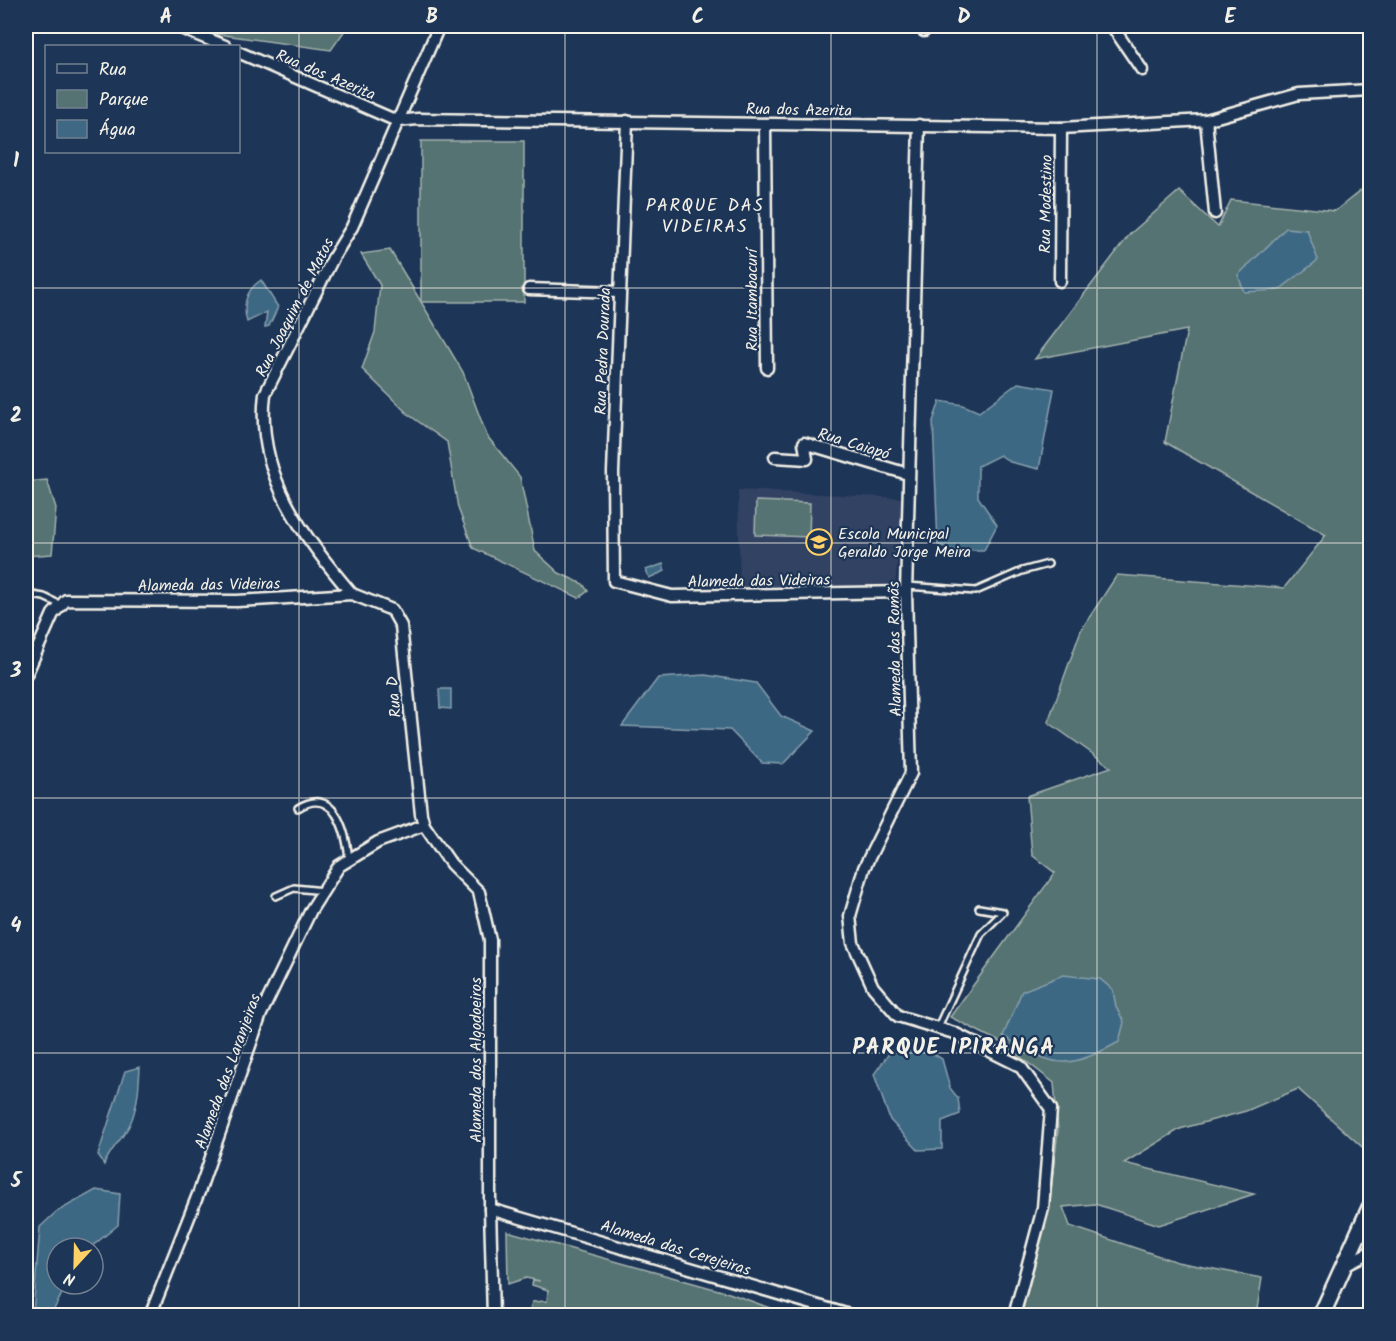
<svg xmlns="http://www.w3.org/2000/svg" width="1396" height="1341" viewBox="0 0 1396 1341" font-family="Kalam,sans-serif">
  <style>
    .built { fill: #324264 }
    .green { fill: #557372; stroke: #a4b2ad; stroke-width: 1.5 }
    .water { fill: #3e6884; stroke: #879fac; stroke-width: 1.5 }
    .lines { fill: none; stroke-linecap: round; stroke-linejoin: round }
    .lane-casing { stroke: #f4f1e8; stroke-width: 10 }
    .street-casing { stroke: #f4f1e8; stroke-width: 15 }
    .secondary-casing { stroke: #f4f1e8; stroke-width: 20 }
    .lane { stroke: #1d3557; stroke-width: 5 }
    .street { stroke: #1d3557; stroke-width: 10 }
    .secondary { stroke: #1d3557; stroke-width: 15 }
    .grid { fill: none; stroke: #f4f1e8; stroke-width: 1.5; stroke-opacity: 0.55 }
    .labels { text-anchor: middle; stroke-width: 4.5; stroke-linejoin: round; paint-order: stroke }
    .street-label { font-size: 16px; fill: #f4f1e8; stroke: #1d3557 }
    .poi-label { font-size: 16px; fill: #f4f1e8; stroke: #1d3557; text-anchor: start }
    .neighbourhood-label { font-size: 18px; letter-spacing: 1.5px; fill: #f4f1e8; stroke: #1d3557 }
    .district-label { font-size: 22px; font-weight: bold; letter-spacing: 1.5px; fill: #f4f1e8; stroke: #1d3557 }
    .neatline { fill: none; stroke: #f4f1e8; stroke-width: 2 }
    .grid-label { font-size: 20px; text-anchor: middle; font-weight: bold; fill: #f4f1e8 }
  </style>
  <rect width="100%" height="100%" fill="#1d3557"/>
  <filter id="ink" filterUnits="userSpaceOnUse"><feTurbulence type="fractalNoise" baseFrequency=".0167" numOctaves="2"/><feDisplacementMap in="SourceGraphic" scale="12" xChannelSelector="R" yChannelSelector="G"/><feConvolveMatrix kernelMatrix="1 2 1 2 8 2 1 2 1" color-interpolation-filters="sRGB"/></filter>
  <g filter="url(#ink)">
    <polygon class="built" points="738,490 903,498 895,586 740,588"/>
    <g class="green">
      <polygon points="161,26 348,26 331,50"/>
      <rect x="421" y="141" width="103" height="161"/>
      <polygon points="1370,183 1370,1154 1298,1089 1246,1111 1180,1129 1124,1163 1254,1194 1159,1225 1095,1204 1063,1207 1070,1226 1177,1262 1262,1278 1256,1315 1019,1315 1049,1208 1058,1130 1054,1083 1004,1044 950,1017 1055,873 1032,855 1027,796 1111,767 1048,722 1081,630 1117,575 1284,588 1326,535 1165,442 1187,330 1035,359 1130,234 1179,191 1218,227 1231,200 1335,211"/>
      <polygon points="390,250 463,372 487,436 520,477 535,551 559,573 583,584 588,591 579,598 473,548 458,508 447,442 409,415 362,369 375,332 380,285 361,254"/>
      <polygon points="47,480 56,508 52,554 26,556 26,482"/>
      <polygon points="756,501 810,503 809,537 755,535"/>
      <polygon points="507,1231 729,1293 789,1315 534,1315 534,1311 530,1310 532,1302 547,1301 548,1290 532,1285 533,1280 540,1281 526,1278 508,1284"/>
    </g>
    <g class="water">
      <polygon points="1286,228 1307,230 1318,260 1279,290 1244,292 1238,275"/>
      <path d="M261,280L278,307L269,326L265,327L267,312L247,322C242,304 246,290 261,280Z"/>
      <polygon points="1018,383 1054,389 1039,469 1010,462 1000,455 978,466 978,497 997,525 984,550 953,550 938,545 933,421 940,401 963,405 979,412"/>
      <polygon points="663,564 665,571 649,578 646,570"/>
      <polygon points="705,675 756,683 781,716 815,731 783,764 762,763 730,730 622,726 658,678"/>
      <polygon points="439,689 451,689 451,709 440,708"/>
      <path d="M1063,975L1100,979L1113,990L1116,1007L1124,1022L1119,1042C1064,1072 1055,1067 1003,1036L1022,991Z"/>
      <polygon points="909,1042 926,1049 942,1059 950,1088 958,1098 960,1114 942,1121 942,1149 918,1150 890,1120 874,1074 890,1052"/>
      <path d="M140,1067C139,1086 138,1106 130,1124C123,1139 110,1149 104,1165L98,1155L125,1071Z"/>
      <polygon points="96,1190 120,1194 118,1225 90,1248 57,1248 57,1284 67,1284 51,1315 36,1315 33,1312 40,1227 56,1212"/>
    </g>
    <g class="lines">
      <g class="lane-casing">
        <g id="lane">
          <polyline points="907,586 976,591 1022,571 1048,564"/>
          <polyline points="26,594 44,597 61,605"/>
          <path d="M298,808C335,785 346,832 349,859"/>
          <polyline points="276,896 294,888 324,891"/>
          <polyline points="937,1029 981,934 1003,912 979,908"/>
        </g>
      </g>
      <g class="street-casing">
        <g id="street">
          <polyline points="176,26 225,46"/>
          <polyline points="1112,26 1142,70"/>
          <polyline points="924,31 924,26"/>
          <polyline points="238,52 397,121 418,119 1061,128 1206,120 1299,94 1370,90"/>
          <polyline points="1206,120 1215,213"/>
          <polyline points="627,121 613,472 614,581 672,596 906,592"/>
          <polyline points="765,124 767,368"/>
          <polyline points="919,125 906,592 911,773 864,868 850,916 853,943 873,987 898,1016 954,1033 1020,1066 1051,1109 1043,1208 1014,1316"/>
          <polyline points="1060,281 1061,128"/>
          <polyline points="529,289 619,292"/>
          <polyline points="775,457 807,459 804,443 908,474"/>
          <path d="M352,594C303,536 255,474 265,394L333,258L352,227L439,26"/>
          <polyline points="26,675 53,614 66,600 237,601 352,594 392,610 401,626 421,814 424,825 451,864 479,892 490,940 490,1209 493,1316"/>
          <polyline points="490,1209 853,1316"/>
          <polyline points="1344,1265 1370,1252"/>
          <polyline points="150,1316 199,1192 261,1014 311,910 339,866 378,842 424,825"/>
        </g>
      </g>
      <g class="secondary-casing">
        <polyline id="secondary" points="1321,1316 1370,1208"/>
      </g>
      <use href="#lane" class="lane"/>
      <use href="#street" class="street"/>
      <use href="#secondary" class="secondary"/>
    </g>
  </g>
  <path class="grid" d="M299,26V1316M565,26V1316M831,26V1316M1097,26V1316M26,288H1370M26,543H1370M26,798H1370M26,1053H1370"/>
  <defs>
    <g id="school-ring" transform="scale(1.35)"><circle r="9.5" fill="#1d3557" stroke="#ffd166" stroke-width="1.5"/><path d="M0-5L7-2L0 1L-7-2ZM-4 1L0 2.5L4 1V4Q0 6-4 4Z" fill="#ffd166"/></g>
  </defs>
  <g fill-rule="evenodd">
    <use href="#school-ring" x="819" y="542"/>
  </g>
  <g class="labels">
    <g class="street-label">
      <text transform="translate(326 74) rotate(23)" y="6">Rua dos Azerita</text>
      <text transform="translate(799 109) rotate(1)" y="6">Rua dos Azerita</text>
      <text transform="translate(1045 204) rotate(-89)" y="6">Rua Modestino</text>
      <text transform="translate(751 300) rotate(-90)" y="6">Rua Itambacurí</text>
      <text transform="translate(294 307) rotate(-63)" y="6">Rua Joaquim de Matos</text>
      <text transform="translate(602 351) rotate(-88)" y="6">Rua Pedra Dourada</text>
      <text transform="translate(854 443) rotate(17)" y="6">Rua Caiapó</text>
      <text transform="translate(759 580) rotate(-1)" y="6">Alameda das Videiras</text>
      <text transform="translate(209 584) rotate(-1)" y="6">Alameda das Videiras</text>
      <text transform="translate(894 649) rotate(-91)" y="6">Alameda das Romãs</text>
      <text transform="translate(393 697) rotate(-96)" y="6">Rua D</text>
      <text transform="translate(475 1060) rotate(-90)" y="6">Alameda dos Algodoeiros</text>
      <text transform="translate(227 1071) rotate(-70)" y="6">Alameda das Laranjeiras</text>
      <text transform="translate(676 1247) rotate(17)" y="6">Alameda das Cerejeiras</text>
    </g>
    <g class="poi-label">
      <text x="838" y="539">Escola Municipal<tspan x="838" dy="18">Geraldo Jorge Meira</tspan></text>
    </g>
    <g class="neighbourhood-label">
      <text x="705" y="211">PARQUE DAS<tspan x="705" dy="21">VIDEIRAS</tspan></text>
    </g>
    <g class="district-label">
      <text x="954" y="1054">PARQUE IPIRANGA</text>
    </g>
  </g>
  <rect width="1396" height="1341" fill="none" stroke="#1d3557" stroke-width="66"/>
  <rect x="45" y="45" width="195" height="108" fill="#1d3557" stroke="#738091" stroke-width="1.5"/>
  <rect x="57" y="64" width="30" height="9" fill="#1d3557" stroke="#738091" stroke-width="1.5"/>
  <text x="99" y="75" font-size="18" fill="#f4f1e8">Rua</text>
  <rect x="57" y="90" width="30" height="18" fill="#557372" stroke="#738091" stroke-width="1.5"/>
  <text x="99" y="105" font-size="18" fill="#f4f1e8">Parque</text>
  <rect x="57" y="120" width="30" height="18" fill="#3e6884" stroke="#738091" stroke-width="1.5"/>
  <text x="99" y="135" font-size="18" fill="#f4f1e8">Água</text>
  <g transform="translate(75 1266) rotate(202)"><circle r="28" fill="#1d3557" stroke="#738091" stroke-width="1.5"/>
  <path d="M0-4.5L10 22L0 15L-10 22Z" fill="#ffd166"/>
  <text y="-9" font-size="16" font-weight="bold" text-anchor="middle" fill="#f4f1e8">N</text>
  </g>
  <rect x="33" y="33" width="1330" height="1275" class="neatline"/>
  <g class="grid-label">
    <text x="166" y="23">A</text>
    <text x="432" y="23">B</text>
    <text x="698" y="23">C</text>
    <text x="964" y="23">D</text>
    <text x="1230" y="23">E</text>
    <text x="16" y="167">1</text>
    <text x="16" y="422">2</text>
    <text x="16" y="677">3</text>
    <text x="16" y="932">4</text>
    <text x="16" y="1187">5</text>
  </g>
</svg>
